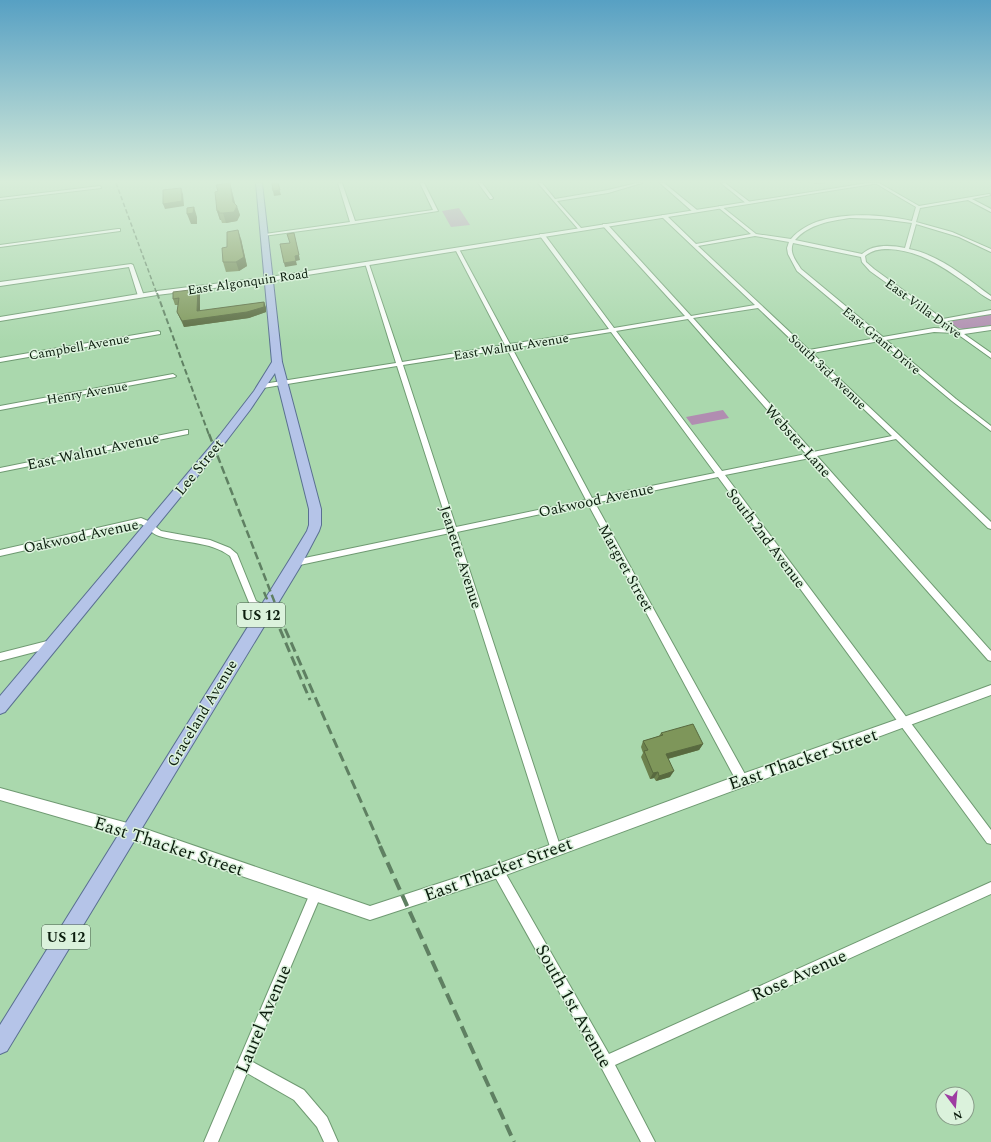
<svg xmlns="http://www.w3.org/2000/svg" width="991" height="1142" viewBox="0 0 991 1142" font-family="Spectral,serif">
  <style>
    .green { fill: #b18db1 }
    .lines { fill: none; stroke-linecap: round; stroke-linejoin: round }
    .minor-casing { stroke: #6f9a72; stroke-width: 2 }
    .tertiary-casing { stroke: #6f9a72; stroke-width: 2 }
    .primary-casing { stroke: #5a7091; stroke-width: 2 }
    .minor { fill: #fff; fill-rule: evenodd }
    .tertiary { fill: #fff; fill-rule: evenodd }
    .primary { fill: #b5c4e8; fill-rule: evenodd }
    .rail-far4 { stroke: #5f8062; stroke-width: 1.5; stroke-dasharray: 4.5 2.5; stroke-linecap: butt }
    .rail-far3 { stroke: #5f8062; stroke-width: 2; stroke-dasharray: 6 3; stroke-linecap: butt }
    .rail-far2 { stroke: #5f8062; stroke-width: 2.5; stroke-dasharray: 8 3.5; stroke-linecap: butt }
    .rail-far1 { stroke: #5f8062; stroke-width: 3; stroke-dasharray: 10 5; stroke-linecap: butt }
    .rail { stroke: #5f8062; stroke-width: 4; stroke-dasharray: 12 6; stroke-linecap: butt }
    .wall { fill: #6c814d }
    .shaded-wall { fill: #58693f }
    .building { fill: #7e965a; stroke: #58693f }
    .labels { text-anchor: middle; stroke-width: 3; stroke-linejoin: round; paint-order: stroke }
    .far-street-label { font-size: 13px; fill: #0b1c0d; stroke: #dbf2dc }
    .shield { fill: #dbf2dc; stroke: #495c4b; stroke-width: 1 }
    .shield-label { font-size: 14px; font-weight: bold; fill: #0b1c0d }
    .street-label { font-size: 15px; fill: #0b1c0d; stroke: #dbf2dc }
    .near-street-label { font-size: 18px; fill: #0b1c0d; stroke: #dbf2dc }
  </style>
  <rect width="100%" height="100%" fill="#aad8ad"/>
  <g class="green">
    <polygon points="459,208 470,225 451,227 442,211"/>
    <path d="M991,314V325C978,327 961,334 951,323L952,320Z"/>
    <polygon points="723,410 729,418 692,425 686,417"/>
  </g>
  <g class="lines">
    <g class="minor-casing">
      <g id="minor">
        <polygon points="338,183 342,183 355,221 433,210 420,183 424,183 438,211 353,224 263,236 263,234 265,234 350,222"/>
        <polygon points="478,183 482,183 493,198 492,199 490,199"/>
        <polygon points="538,183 542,183 555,199 608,190 637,183 642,183 608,193 557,201 581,228 581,229 579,230"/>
        <polygon points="660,183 664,183 697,210 697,212 693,212"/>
        <polygon points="721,183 725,183 751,203 747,204"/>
        <path d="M875,183H879L919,206L989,194L991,195L972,199L991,209V212L968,200L920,208L916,222L952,232L991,249V252L959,237L916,224L909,249C940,255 966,278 991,296V300C982,296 974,288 966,283C942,266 918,250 888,249C879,249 872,250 865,256L866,262L874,269L943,319L991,310V314L947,321L959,330L991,326V330L964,334L991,353V358L956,333L934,332L886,340L956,399L991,426V431L952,401L880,341L812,353L991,522V529L988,528L896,439L817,456L991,651V661L988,660L810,458L725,475L991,830V844L987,843L718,477L595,503L746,776L747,780L746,784L742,785L738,784L588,504L457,532L561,849L560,853L556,854L552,853L450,533L295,566L292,565L291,563L292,561L295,560L449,528L397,366L263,388L260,386L263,384L396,363L365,263L369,264L402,362L505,345L455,249V248L459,249L510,344L609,329L540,236V234H544L614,328L685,316L603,226V224H607L691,316L755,305L662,217V215H666L696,244L751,234L719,208V206H721L756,234L791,239C816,209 877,213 912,221L916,207ZM850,218L881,219L912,223L905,248C891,245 873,244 862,254L795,240C809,224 830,221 850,218ZM755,236L789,242L787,248L788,254L797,271L877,338L809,350L698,246ZM793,243L861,257L862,262L870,271L940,321L938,323L939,324H943L951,329L934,328L883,337L801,269C796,261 789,253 793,243ZM758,308L892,436L813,452L693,318ZM688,319L806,454L722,471L616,331ZM611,332L715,473L592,498L512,348ZM507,349L586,500L456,527L403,365Z"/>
        <polygon points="100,186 101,188 0,200 0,198"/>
        <polygon points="118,229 120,229 120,231 0,247 0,245"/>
        <polygon points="131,264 133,265 144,296 143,297 138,296 129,267 0,286 0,282"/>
        <polygon points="158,331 160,332 160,334 0,362 0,358"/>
        <polygon points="173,374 176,376 175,377 0,410 0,406"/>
        <polygon points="186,430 188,430 188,434 0,472 0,468"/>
        <path d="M141,518L148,521L161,531L210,540L230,548L237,554L256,601L268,607L269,609L268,611L265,612L250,605L230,556C210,541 182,543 159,536C152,534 147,527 141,524L0,556V550Z"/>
        <polygon points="51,640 54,641 55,644 54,647 0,661 0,653"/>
        <polygon points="498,865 502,867 609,1054 991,882 991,894 615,1065 655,1142 641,1142 601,1067 494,875 492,871 494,867"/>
        <polygon points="315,889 319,891 321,895 251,1061 304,1090 327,1117 338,1142 324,1142 317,1127 294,1100 247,1073 218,1142 204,1142 311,891"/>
      </g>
    </g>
    <g class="tertiary-casing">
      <g id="tertiary">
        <polygon points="868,183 879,183 270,281 157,295 0,321 0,317 157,291 270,277"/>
        <polygon points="991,685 991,695 498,878 370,920 131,838 0,800 0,788 131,824 370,906 498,864 742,774 904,717"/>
      </g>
    </g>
    <g class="primary-casing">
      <polygon id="primary" points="256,183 262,183 282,362 321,509 321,525 319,531 300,567 7,1051 0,1054 0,1025 290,559 307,531 309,525 309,509 275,373 250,410 227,440 5,712 0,714 0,696 220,435 254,391 272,362"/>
    </g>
    <use href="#minor" class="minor"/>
    <use href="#tertiary" class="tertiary"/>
    <use href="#primary" class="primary"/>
    <polyline class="rail-far4" points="116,183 157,294"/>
    <polyline class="rail-far3" points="157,293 209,435"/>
    <g class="rail-far2">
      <polyline points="209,434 280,616"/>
      <polyline points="264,592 274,616"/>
    </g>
    <g class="rail-far1">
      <polyline points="274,615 310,700"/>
      <polyline points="279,615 381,847"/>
    </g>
    <polyline class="rail" points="380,846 514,1142"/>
  </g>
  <g class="wall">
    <polygon points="230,183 235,203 240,215 237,221 226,223 222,223 221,220 220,220 217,211 218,191"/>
    <polygon points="241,239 247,266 239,271 226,272 223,262 227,247"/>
    <polygon points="198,289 200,295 200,311 264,302 266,308 266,312 249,318 184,327 177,312 178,305 175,305 173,299"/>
    <polygon points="661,733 703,744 699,750 668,759 670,777 656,781 654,778 650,779 641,757 643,753 641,747 643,741 659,736"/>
  </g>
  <g class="shaded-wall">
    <polygon points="230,183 232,192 236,208 237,206 240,215 237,221 226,223 223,213 233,202"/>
    <polygon points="278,183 281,195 274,196 273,191"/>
    <polygon points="815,183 826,183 814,184"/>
    <polygon points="181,188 183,194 184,206 165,209 163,204"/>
    <polygon points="194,207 197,217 197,224 191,224 187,214"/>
    <polygon points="217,211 219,211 219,213 221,220 220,220"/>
    <polygon points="238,230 241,239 247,266 239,271 236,262"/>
    <polygon points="294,233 300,260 296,261 297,265 285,267 284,263 295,256"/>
    <polygon points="198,289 200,295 200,317 197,311"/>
    <polygon points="264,302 266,308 266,312 249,318 184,327 182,321"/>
    <polygon points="703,744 699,750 663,760 666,754"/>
    <polygon points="674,771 670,777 656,781 659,776"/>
    <polygon points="658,772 654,778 650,779 653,773"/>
  </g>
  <g class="building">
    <polygon points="230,183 233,202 237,206 234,212 223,213 219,213 219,211 217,211 215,192 218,191 216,185"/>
    <polygon points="272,183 278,183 280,190 273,191"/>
    <polygon points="181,188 182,201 163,204 163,190"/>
    <polygon points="194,207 193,213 187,214 187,208"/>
    <polygon points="238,230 244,257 236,262 223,262 222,248 227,247 227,232"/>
    <polygon points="294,233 299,255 295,256 296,261 284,263 280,244 290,243 287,234"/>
    <polygon points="198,289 197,311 264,302 264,307 247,312 182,321 177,312 179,298 173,299 173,292"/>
    <polygon points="693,724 703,744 666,754 674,771 659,776 658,772 653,773 644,751 648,750 643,741 663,735 661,733"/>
  </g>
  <linearGradient id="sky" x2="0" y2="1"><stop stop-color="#57a0c3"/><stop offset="0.53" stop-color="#d9edda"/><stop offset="1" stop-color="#d9edda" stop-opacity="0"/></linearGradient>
  <rect width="991" height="343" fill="url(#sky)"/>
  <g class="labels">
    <g class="far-street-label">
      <text transform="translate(248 281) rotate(-8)" y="5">East Algonquin Road</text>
      <text transform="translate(924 308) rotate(36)" y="5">East Villa Drive</text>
      <text transform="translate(882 340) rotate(40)" y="5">East Grant Drive</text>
      <text transform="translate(79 346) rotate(-10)" y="5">Campbell Avenue</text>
      <text transform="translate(511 346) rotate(-9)" y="5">East Walnut Avenue</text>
      <text transform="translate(828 371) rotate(44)" y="5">South 3rd Avenue</text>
      <text transform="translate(87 392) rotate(-10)" y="5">Henry Avenue</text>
    </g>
    <g class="shield">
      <rect x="237" y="603" width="48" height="24" rx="3"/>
      <rect x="42" y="925" width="48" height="24" rx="3"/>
    </g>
    <g class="shield-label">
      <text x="261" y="620">US 12</text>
      <text x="66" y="942">US 12</text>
    </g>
    <g class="street-label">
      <text transform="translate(798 441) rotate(48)" y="5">Webster Lane</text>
      <text transform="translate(93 451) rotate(-12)" y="5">East Walnut Avenue</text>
      <text transform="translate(199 467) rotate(-51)" y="5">Lee Street</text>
      <text transform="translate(596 500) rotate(-12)" y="5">Oakwood Avenue</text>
      <text transform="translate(81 536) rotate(-12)" y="5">Oakwood Avenue</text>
      <text transform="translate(766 538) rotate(53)" y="5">South 2nd Avenue</text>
      <text transform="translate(461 557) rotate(72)" y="5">Jeanette Avenue</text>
      <text transform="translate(626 568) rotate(61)" y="5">Margret Street</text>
      <text transform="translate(202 713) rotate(-59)" y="5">Graceland Avenue</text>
    </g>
    <g class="near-street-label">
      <text transform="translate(803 759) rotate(-19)" y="6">East Thacker Street</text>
      <text transform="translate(169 846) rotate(18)" y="6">East Thacker Street</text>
      <text transform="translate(498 869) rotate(-20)" y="6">East Thacker Street</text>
      <text transform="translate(799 975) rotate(-24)" y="6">Rose Avenue</text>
      <text transform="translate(574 1006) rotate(61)" y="6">South 1st Avenue</text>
      <text transform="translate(263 1019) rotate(-67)" y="6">Laurel Avenue</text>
    </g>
  </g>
  <g transform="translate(955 1106) rotate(164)"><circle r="19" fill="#dbf2dc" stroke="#889c89"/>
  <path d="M0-3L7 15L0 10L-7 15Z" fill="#9e3ca2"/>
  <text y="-6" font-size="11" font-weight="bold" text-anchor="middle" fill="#0b1c0d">N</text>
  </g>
</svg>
